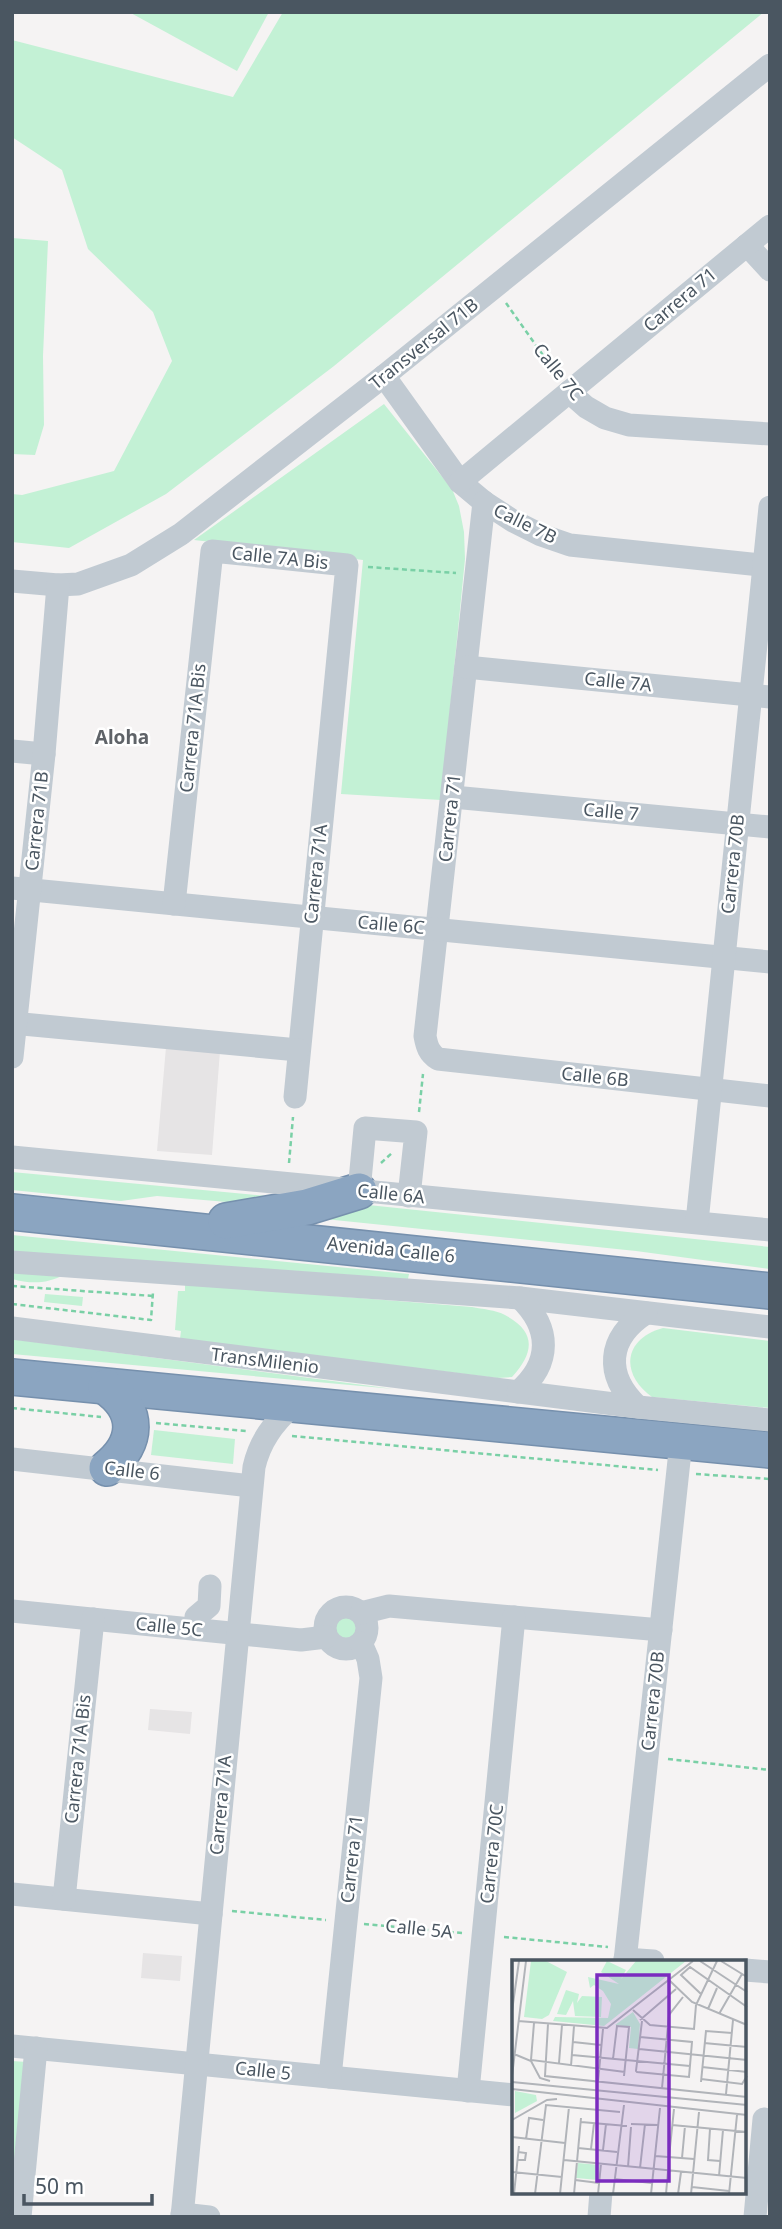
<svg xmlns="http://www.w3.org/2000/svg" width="782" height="2229" viewBox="0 0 782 2229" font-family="'Noto Sans',sans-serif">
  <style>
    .education { fill: #e6e4e5 }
    .green { fill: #c3f1d5 }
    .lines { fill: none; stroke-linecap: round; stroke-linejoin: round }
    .highway-casing { stroke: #7690ad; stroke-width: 38 }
    .path { stroke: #7ad0a6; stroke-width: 2.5; stroke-dasharray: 5 3.5; stroke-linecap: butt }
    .minor { stroke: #c1cad2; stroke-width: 23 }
    .highway { stroke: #8ba5c1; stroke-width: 35 }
    .labels { text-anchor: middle; stroke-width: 5; stroke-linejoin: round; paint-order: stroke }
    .street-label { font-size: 18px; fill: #4a5661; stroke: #fff }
    .neighbourhood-label { font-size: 19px; font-weight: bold; fill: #5f6368; stroke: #fff }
    .inset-road { fill: none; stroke: #b1b4b9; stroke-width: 2 }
    .view { fill: #7b2cbf; fill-opacity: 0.15; stroke: #7b2cbf; stroke-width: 3.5 }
    .inset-edge { fill: none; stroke: #4a5661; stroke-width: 3.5 }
  </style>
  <rect width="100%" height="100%" fill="#f5f3f3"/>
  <g class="education">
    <polygon points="166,1047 220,1051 212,1155 157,1151"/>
    <polygon points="150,1709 192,1712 190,1734 148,1730"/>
    <polygon points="143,1953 182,1956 180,1981 141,1978"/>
  </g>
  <g class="green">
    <polygon points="129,12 269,12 237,71"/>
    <polygon points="283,12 764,12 334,366 166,494 69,548 12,542 12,494 22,495 114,471 172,361 153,312 88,249 62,170 12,137 12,40 233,97"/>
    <polygon points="12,238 48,241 43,356 44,425 35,455 12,454"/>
    <polygon points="384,404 452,489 459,506 464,532 465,559 441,800 341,794 363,560 194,540"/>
    <polygon points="12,1172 300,1199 273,1206 157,1196 121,1201 12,1190"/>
    <polygon points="349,1203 770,1247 770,1269 636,1251 305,1217"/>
    <polygon points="12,1235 409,1274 408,1279 12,1252"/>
    <path d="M12,1273L64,1275C46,1284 31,1284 12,1279Z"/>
    <path d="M185,1284L472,1307C482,1309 496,1310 505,1315C537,1332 534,1353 512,1377L497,1378L180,1339L181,1331L175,1330L178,1291H185Z"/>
    <polygon points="45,1294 83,1297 82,1306 44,1302"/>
    <path d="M663,1328L770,1341V1408L652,1397C620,1374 623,1339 663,1328Z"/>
    <polygon points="12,1339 394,1389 12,1354"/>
    <polygon points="154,1430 235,1439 233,1464 151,1455"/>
    <circle cx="345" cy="1628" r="15"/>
    <polygon points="12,2061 27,2062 12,2209"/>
  </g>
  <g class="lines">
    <g class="highway-casing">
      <g id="highway">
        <polyline points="12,1212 770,1291"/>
        <polyline points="226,1221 307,1207 359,1191"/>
        <polyline points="12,1377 770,1450"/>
        <path d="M106,1387C140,1411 138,1443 107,1468"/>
      </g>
    </g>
    <g class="path">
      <polyline points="506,303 557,375"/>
      <polyline points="368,567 456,573"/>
      <polyline points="419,1112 423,1074"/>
      <polyline points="289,1163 293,1117"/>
      <polyline points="381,1163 392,1153"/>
      <polyline points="12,1286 153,1296"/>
      <polyline points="12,1304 151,1320 153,1292"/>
      <polyline points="12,1408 101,1417"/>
      <polyline points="156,1423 247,1431"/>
      <polyline points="292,1436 658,1470"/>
      <polyline points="696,1474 770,1479"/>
      <polyline points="668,1759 770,1770"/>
      <polyline points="232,1911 326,1920"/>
      <polyline points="364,1924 462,1933"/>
      <polyline points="504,1937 608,1947"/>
    </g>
    <g class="minor">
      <polyline points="747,245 770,270"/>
      <polyline points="384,376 460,482 484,502 513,521 541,535 570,545 770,566"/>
      <polyline points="569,392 586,407 605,418 629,425 770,434"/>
      <polyline points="460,482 770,226"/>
      <path d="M484,502L425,1036C427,1047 429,1053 438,1059L770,1096"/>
      <polyline points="12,581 58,585 78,584 131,565 181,534 384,376 770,65"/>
      <polyline points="466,667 770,697"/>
      <polyline points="12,751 44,754"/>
      <polyline points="453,797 770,827"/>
      <polyline points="12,888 770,962"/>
      <polyline points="174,904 212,551 347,565 295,1097"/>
      <polyline points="12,1023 298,1050"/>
      <polyline points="12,1057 44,754 58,585"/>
      <polyline points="12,1157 770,1230"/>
      <polyline points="359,1191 365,1128 416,1132 409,1196"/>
      <polyline points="697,1222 770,507"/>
      <polyline points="12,1262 520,1298 770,1327"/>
      <polyline points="12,1328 638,1407 770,1420"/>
      <path d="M518,1392C552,1363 551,1328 520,1298"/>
      <path d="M638,1407C604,1375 607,1338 646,1313"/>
      <polyline points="12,1459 251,1486"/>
      <circle cx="346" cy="1628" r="21"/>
      <polyline points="12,1611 301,1640 326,1637"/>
      <polyline points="361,1613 389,1606 661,1630"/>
      <polyline points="195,1629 196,1617 209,1606 210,1586"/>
      <polyline points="12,1894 211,1914"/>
      <polyline points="64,1899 93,1619"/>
      <polyline points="625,1959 653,1961"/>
      <polyline points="625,1961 681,1442"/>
      <polyline points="745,1970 770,1972"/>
      <polyline points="12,2046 514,2095"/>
      <polyline points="330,2077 371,1678 368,1659 361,1643"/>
      <polyline points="468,2091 514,1617"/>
      <polyline points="182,2214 209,2217"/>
      <polyline points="20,2217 36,2048"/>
      <path d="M182,2217L254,1467C260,1441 273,1424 293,1405"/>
      <polyline points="599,2217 601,2192"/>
      <polyline points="755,2217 764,2119"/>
    </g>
    <use href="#highway" class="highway"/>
  </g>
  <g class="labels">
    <g class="street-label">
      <text transform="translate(680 300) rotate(-40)" y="6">Carrera 71</text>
      <text transform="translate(424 344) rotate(-39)" y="6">Transversal 71B</text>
      <text transform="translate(558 372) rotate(51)" y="6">Calle 7C</text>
      <text transform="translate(525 524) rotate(26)" y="6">Calle 7B</text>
      <text transform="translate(280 558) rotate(6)" y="6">Calle 7A Bis</text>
      <text transform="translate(618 682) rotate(6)" y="6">Calle 7A</text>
      <text transform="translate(193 728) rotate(-84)" y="6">Carrera 71A Bis</text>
      <text transform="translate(611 812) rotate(5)" y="6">Calle 7</text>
      <text transform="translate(450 818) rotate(-84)" y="6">Carrera 71</text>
      <text transform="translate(37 821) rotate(-84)" y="6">Carrera 71B</text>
      <text transform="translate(733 864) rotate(-84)" y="6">Carrera 70B</text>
      <text transform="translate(316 874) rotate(-84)" y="6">Carrera 71A</text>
      <text transform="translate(391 925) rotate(5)" y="6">Calle 6C</text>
      <text transform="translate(595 1077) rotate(6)" y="6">Calle 6B</text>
      <text transform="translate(391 1194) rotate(6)" y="6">Calle 6A</text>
      <text transform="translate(391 1250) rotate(6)" y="6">Avenida Calle 6</text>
      <text transform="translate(265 1361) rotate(7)" y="6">TransMilenio</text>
      <text transform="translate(132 1471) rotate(7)" y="6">Calle 6</text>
      <text transform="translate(169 1627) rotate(6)" y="6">Calle 5C</text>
      <text transform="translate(653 1701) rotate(-84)" y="6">Carrera 70B</text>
      <text transform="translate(78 1759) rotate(-84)" y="6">Carrera 71A Bis</text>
      <text transform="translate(221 1805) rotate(-85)" y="6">Carrera 71A</text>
      <text transform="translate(492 1854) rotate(-84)" y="6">Carrera 70C</text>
      <text transform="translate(352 1859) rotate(-84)" y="6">Carrera 71</text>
      <text transform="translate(419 1929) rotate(6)" y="6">Calle 5A</text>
      <text transform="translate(263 2071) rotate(6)" y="6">Calle 5</text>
    </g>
    <g class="neighbourhood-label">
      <text x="122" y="744">Aloha</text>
    </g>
  </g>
  <g transform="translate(512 1960)">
    <rect width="234" height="234" fill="#f5f3f3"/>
    <path d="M19,1H34L55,12L37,55L30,59L12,57ZM95,1L114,10L109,19L124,1H174L92,66L41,61L43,57L96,58L99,44L91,31L82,25L78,28L76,17L107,24L89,12ZM54,30L67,34L65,43L70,36L90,37L89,57L63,56L61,41L54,55L45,54ZM121,52L128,64L126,89L117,88L119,67L103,65ZM3,131L24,135L25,141L3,153ZM66,203L88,205L86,220L64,218Z" fill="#c3f1d5"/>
    <path class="inset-road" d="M188,1L235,32M209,1L235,17M157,20L180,42L235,65M189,34L169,15L178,7L235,47M196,49L205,28M121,50L138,65L182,69L184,45L205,1M0,51L7,1M207,54L230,14M128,60L164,29M6,61L95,68L181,1M22,63L19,100L113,112M36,64L33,116L235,137M128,77L180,82L177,117L125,112L124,111L130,61M61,82L89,85M192,83L235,87M127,89L235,100M2,94L19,101L28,118L38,121M60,95L178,106M101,99L105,66L117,67L112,116M47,103L50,65M59,106L62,66M190,107L235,112M0,116L14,1M189,119L230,124L235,116M0,122L235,145M86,122L91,69M189,122L194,71L220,73M150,128L157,55L171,37M0,129L235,155M214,134L221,60M0,160L35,140L45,139M69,162L115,166M119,164L146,165M160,165L235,172M198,169L196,200L208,201M0,177L53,183M14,179L17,158L31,160M66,188L105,192M79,189L82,163M91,190L94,164M143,196L182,199M157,197L162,149M170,198L173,166M5,200H13L14,193L6,192M52,200L235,218M116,207L119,167M128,208L133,164M0,212L50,217M207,216L211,170M102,219L140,223M63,220L87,223M180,227L217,231M2,234L7,186M23,234L34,145L108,152M48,234L57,147M62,234L69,158M86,234L89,204M101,234L112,145M139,234L148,148M154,234L156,211M166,234L169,212M179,234L187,152M217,234L225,155"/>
    <path class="view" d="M85,15H157V221H85Z"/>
    <rect width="234" height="234" class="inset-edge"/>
  </g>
  <rect width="782" height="2229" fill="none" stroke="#4a5661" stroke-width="28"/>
  <path d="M24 2194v10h128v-10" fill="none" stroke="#4a5661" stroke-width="3.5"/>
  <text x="35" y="2194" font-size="21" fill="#4a5661" stroke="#ffffff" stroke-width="5" paint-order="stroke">50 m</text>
</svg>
